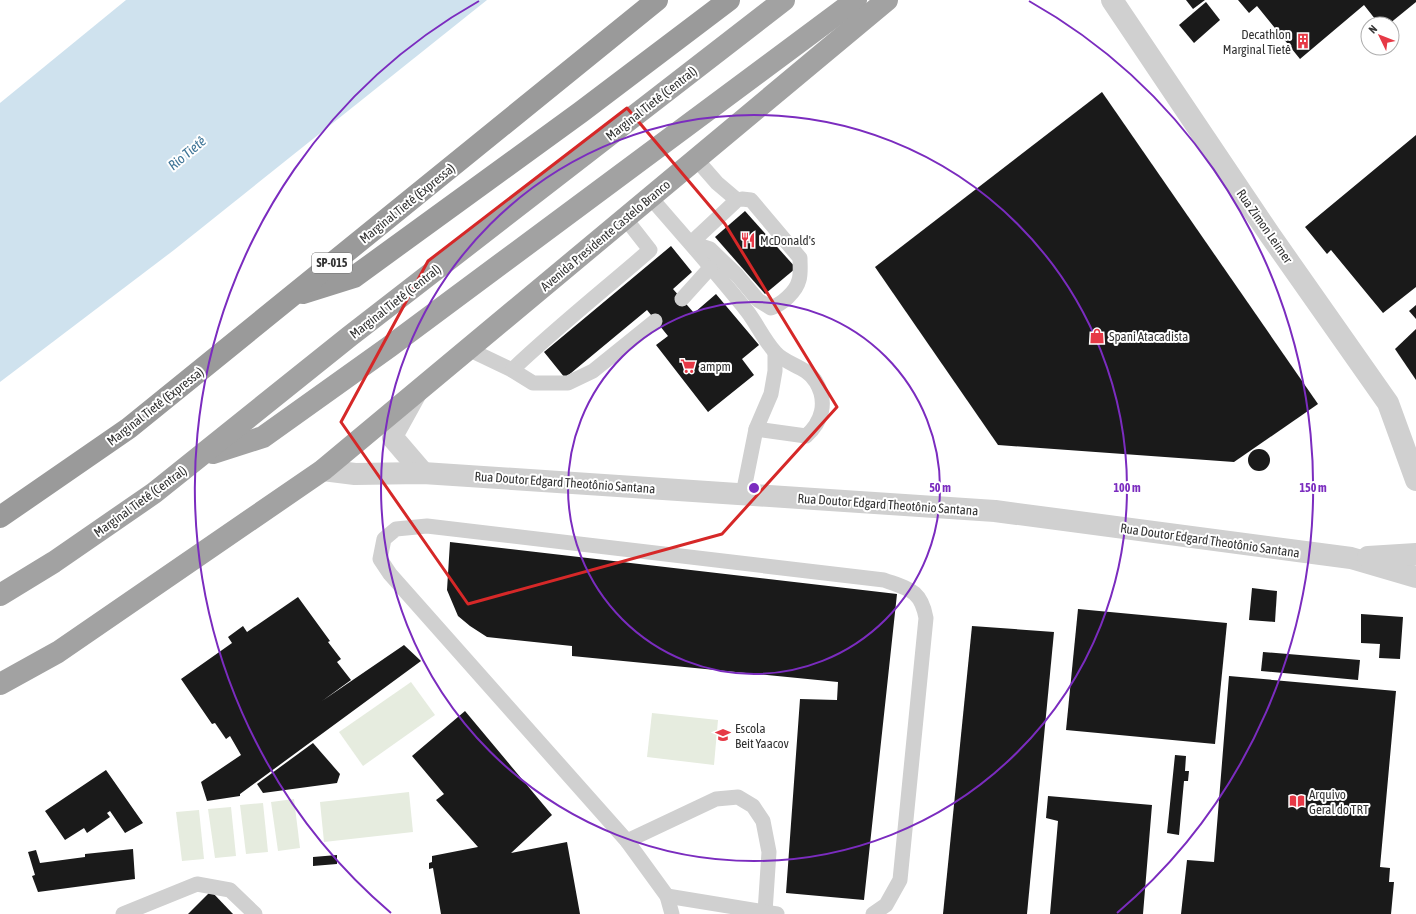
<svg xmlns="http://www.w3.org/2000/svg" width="1416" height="914" viewBox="0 0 1416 914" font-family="'Asap Condensed',sans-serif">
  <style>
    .green { fill: #e6ecdf }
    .water { fill: #cfe2ee }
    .building { fill: #1a1a1a }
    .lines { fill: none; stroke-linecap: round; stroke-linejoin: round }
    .service { stroke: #d0d0d0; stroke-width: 15 }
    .tertiary { stroke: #d0d0d0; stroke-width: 22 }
    .trunk { stroke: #a2a2a2; stroke-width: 22 }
    .motorway { stroke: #9a9a9a; stroke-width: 22 }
    .marked { fill: none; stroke: #d62828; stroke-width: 3; stroke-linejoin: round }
    .ring { fill: none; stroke: #7b2cbf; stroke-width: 2 }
    .labels { text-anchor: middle; stroke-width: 4; stroke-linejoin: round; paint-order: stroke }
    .shield { fill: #fff; stroke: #707070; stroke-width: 1 }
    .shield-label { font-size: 12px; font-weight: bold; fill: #333 }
    .poi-label { font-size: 13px; fill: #333; stroke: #fff; text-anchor: start }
    .street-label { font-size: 13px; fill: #333; stroke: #fff }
    .water-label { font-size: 14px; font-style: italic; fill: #3f7597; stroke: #fff }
    .centre { fill: #7b2cbf; stroke: #fff; stroke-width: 2 }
    .ring-label { font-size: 12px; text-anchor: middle; font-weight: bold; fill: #7b2cbf; stroke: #fff; stroke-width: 4; stroke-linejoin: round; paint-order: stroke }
  </style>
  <rect width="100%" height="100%" fill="#fff"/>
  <g class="green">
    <polygon points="411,682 435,715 363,766 339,732"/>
    <polygon points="652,713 718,720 714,765 647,757"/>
    <polygon points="409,792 413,832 324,842 320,802"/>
    <polygon points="294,799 300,848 278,851 271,802"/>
    <polygon points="263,803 268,852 246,854 240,805"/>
    <polygon points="231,807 236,856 215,858 208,809"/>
    <polygon points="199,810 204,859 182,861 176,812"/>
  </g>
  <polygon class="water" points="126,0 487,0 174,250 0,382 0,103"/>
  <g class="building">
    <polygon points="1186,0 1205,0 1193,9"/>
    <polygon points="1238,0 1416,0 1416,2 1389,24 1379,24 1364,5 1300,59 1257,6 1249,13"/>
    <polygon points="1206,2 1220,20 1194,43 1179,25"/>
    <polygon points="1102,92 1318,404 1234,462 998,445 875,267"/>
    <polygon points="1416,135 1416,287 1383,313 1331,250 1327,254 1305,227"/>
    <polygon points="745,211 796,268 765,294 715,237"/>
    <polygon points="671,246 692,272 673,289 694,313 716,294 759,345 742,359 754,375 708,412 656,345 668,336 647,310 565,378 544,352"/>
    <polygon points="1416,305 1416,319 1409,311"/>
    <polygon points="1416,329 1416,380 1395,349"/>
    <circle cx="1259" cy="460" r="11"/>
    <polygon points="450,542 897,594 864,900 786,893 800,699 837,700 838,682 572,656 572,646 487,637 470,626 458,616 447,590"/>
    <polygon points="1252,588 1277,591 1275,622 1249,620"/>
    <polygon points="298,597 330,641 328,642 341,659 337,662 351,680 322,701 404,645 421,661 240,794 240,796 207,801 201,782 241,755 230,736 226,739 215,723 212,724 181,679 232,643 228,637 243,626 247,632"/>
    <polygon points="1078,609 1227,623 1215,744 1066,730"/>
    <polygon points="1361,614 1403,617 1400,659 1379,658 1380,644 1361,643"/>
    <polygon points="972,626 1054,632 1027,914 943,914"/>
    <polygon points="1263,652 1360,660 1358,680 1261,671"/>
    <polygon points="1229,676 1396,691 1380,867 1390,868 1389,882 1394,882 1391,914 1181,914 1187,860 1214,862"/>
    <polygon points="465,711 552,815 511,853 567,842 580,914 441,914 433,868 429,869 429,863 432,862 432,856 478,847 436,800 444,794 412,756"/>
    <polygon points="313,743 340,774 337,783 263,793 257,784"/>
    <polygon points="1175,755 1186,756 1185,771 1189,771 1188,781 1184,781 1179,835 1167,833"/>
    <polygon points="106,770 143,823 125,833 110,811 107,813 110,817 87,833 84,828 65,840 45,811"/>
    <polygon points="1048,796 1152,805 1143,914 1050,914 1058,821 1046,818"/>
    <polygon points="133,849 135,879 38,892 32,876 35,875 28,852 36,850 40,863 85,857 85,854"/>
    <polygon points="337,855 337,864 313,866 313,857"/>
    <polygon points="211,891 233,914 188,914"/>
  </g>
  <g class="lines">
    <g class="service">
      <polyline points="696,159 717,183 737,200"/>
      <path d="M650,197C683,235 716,272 747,311C757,324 764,340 775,352C786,365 807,366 816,382C828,402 822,422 806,436L756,429"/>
      <path d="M742,199L751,200L800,258C800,265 801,274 799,280C796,292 782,304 771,308L758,300L737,275L710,249L691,243L737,200Z"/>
      <polyline points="682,299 710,268"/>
      <path d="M468,349L512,370C556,328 604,290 650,250L625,218"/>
      <polyline points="512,370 533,383 568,383 593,371 655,321"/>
      <polyline points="743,494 756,429 771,394 775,371 775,353"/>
      <polyline points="627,841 716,799 738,797 753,806 763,821 769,852 765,912"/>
      <polyline points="667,896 777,914"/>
      <polyline points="123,914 197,884 230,890 255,914"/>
      <path d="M672,914L667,896L627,841L390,574L380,559L384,539L396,529L427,526L884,580C909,589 921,590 926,618L900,880L886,905L873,914"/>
    </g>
    <g class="tertiary">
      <polyline points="1112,0 1270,235 1388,403 1416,480"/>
      <polyline points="416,393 395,431 393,438 423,473"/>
      <polyline points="323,470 355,474 423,473 995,511 1351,558 1416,577"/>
      <polyline points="1368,557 1416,554"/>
    </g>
    <g class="trunk">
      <polyline points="213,453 263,437 389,347 856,0"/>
      <polyline points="0,595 54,562 154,493 350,336 784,0"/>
      <polyline points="0,684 58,652 323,470 887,0"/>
    </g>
    <g class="motorway">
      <polyline points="303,293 354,277 581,112 729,0"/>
      <polyline points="0,517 129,428 657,0"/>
    </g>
  </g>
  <path class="marked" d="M627,108L725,224L837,407L722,534L468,604L341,422L428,261Z"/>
  <g class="ring">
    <circle cx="754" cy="488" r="186"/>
    <circle cx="754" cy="488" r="373"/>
    <path d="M391 913A559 559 0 0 1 479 1M1029 1A559 559 0 0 1 1117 913"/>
  </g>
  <defs>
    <g id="building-bare" transform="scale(1.2)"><path d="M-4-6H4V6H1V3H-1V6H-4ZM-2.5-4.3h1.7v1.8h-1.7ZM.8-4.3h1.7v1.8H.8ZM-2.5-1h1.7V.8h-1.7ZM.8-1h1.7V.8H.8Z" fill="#e63946" stroke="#fff" stroke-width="2.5" paint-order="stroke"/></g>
    <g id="restaurant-bare" transform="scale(1.2)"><path d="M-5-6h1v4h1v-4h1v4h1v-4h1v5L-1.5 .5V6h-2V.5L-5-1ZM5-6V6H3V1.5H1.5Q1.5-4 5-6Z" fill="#e63946" stroke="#fff" stroke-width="2.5" paint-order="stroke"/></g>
    <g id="shop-bare" transform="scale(1.2)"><path d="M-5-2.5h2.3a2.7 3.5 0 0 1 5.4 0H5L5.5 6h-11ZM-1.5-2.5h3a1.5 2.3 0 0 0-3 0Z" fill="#e63946" stroke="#fff" stroke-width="2.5" paint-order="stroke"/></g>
    <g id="supermarket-bare" transform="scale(1.2)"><path d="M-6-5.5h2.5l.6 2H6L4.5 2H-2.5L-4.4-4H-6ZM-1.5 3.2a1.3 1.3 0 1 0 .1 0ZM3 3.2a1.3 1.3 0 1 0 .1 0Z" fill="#e63946" stroke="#fff" stroke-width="2.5" paint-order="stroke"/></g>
    <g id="school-bare" transform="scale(1.2)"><path d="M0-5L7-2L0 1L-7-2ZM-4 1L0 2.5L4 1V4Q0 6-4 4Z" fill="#e63946" stroke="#fff" stroke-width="2.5" paint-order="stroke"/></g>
    <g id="library-bare" transform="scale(1.2)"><path d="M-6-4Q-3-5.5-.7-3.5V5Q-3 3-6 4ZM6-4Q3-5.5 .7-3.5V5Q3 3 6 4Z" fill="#e63946" stroke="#fff" stroke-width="2.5" paint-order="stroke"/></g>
  </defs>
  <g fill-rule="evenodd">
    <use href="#building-bare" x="1303" y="41"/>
    <use href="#restaurant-bare" x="748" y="240"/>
    <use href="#shop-bare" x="1097" y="336"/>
    <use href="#supermarket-bare" x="688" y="366"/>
    <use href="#school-bare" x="723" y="735"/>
    <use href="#library-bare" x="1297" y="801"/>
  </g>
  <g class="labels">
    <rect class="shield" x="312" y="253" width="40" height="20" rx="3"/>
    <g class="shield-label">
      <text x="332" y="267">SP-015</text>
    </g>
    <g class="poi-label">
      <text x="1291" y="39" text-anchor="end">Decathlon<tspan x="1291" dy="15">Marginal Tietê</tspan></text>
      <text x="760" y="245">McDonald's</text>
      <text x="1109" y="341">Spani Atacadista</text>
      <text x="700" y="371">ampm</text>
      <text x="735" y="733">Escola<tspan x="735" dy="15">Beit Yaacov</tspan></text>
      <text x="1309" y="799">Arquivo<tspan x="1309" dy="15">Geral do TRT</tspan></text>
    </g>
    <g class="street-label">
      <text transform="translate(651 103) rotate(-38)" y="5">Marginal Tietê (Central)</text>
      <text transform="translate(407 203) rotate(-39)" y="5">Marginal Tietê (Expressa)</text>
      <text transform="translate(1265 226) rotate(55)" y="5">Rua Zimon Leirner</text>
      <text transform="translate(605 235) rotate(-40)" y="5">Avenida Presidente Castelo Branco</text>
      <text transform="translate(395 301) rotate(-38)" y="5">Marginal Tietê (Central)</text>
      <text transform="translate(155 406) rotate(-38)" y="5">Marginal Tietê (Expressa)</text>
      <text transform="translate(565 482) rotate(4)" y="5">Rua Doutor Edgard Theotônio Santana</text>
      <text transform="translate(140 501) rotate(-36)" y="5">Marginal Tietê (Central)</text>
      <text transform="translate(888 504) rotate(4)" y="5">Rua Doutor Edgard Theotônio Santana</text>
      <text transform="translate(1210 540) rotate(8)" y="5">Rua Doutor Edgard Theotônio Santana</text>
    </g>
    <g class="water-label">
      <text transform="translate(187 153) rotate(-40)" y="5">Rio Tietê</text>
    </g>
  </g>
  <circle cx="754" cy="488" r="6" class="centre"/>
  <g class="ring-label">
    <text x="940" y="492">50 m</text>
    <text x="1127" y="492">100 m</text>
    <text x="1313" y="492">150 m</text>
  </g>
  <g transform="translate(1380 36) rotate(313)"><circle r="19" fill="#ffffff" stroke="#adadad"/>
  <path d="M0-3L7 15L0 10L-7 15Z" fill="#e63946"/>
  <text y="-6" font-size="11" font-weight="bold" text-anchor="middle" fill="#333333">N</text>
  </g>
</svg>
